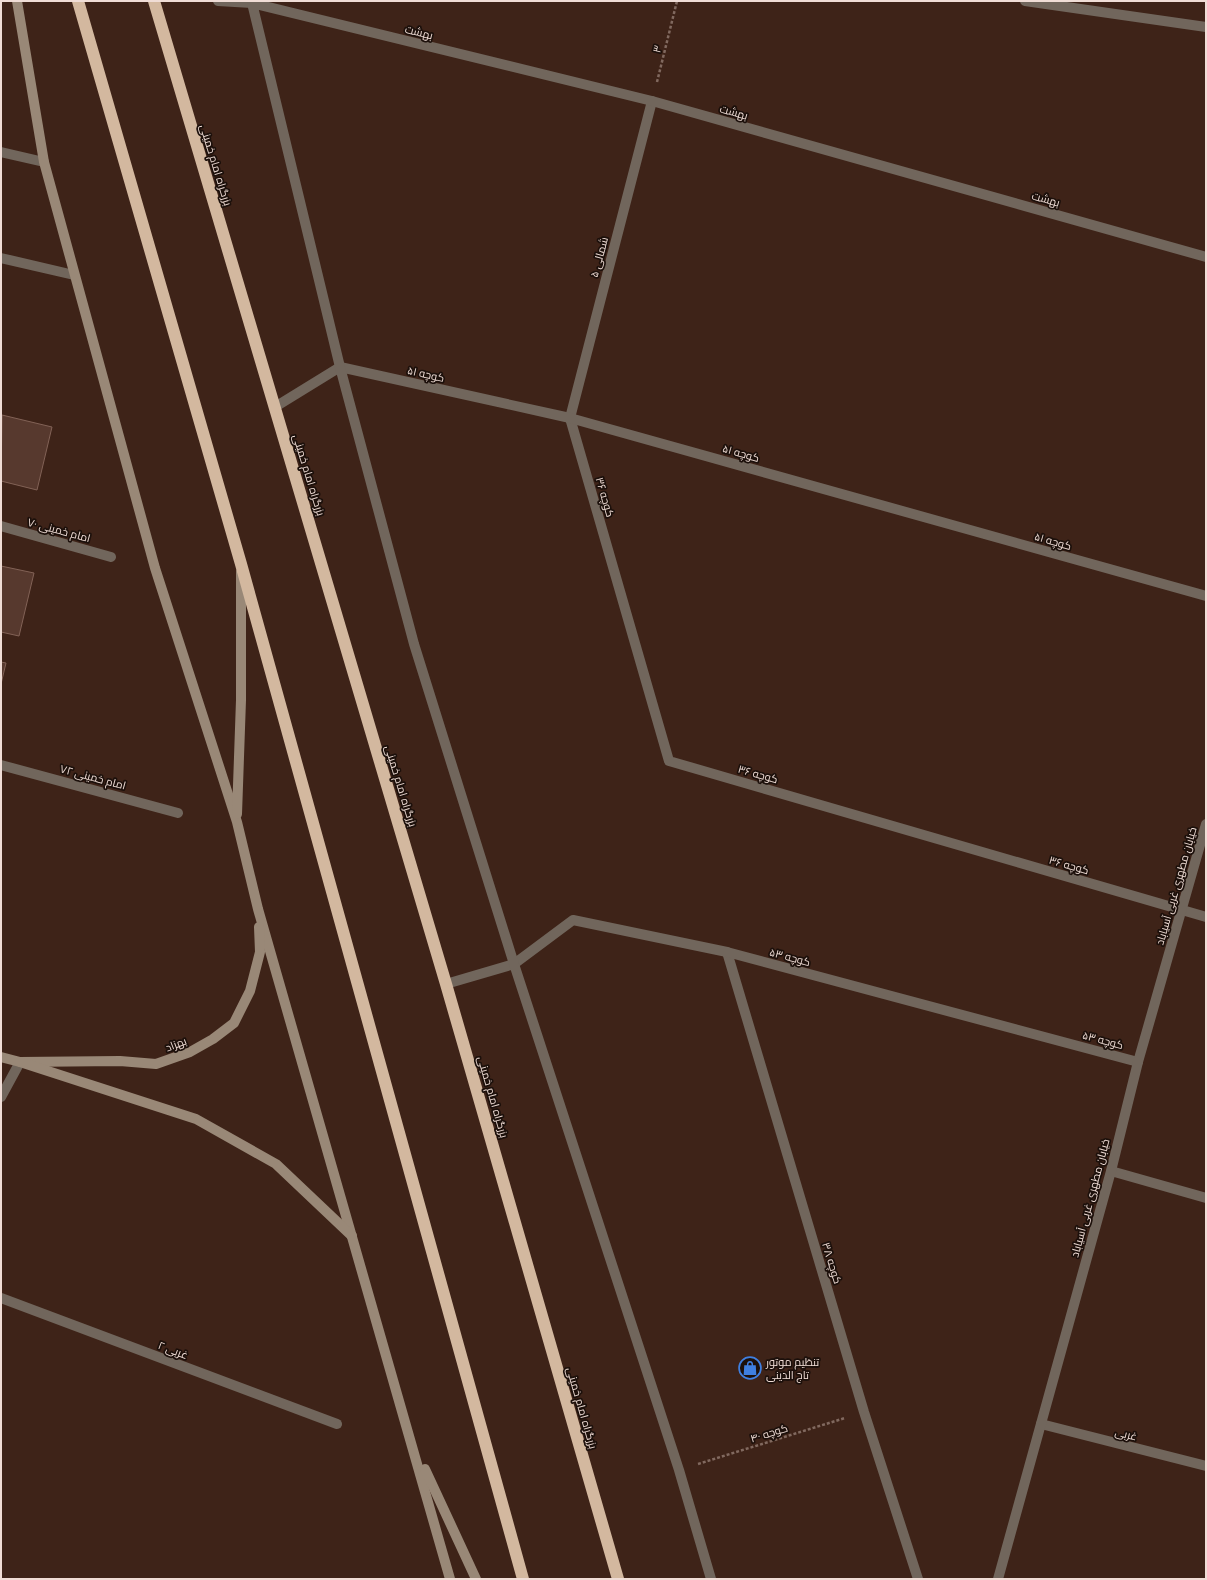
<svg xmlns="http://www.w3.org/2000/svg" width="1207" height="1580" viewBox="0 0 1207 1580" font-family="'Fira Sans Condensed',Cairo,sans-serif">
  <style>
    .building { fill: #57392e; stroke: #826256 }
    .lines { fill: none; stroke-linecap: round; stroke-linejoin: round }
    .path { stroke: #81695f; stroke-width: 2.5; stroke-dasharray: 3 2; stroke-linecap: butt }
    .street { stroke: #71665c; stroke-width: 10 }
    .secondary { stroke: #987; stroke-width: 10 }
    .highway { stroke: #d3b89f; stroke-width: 12 }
    .labels { text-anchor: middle; stroke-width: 3.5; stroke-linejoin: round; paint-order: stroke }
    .street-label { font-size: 11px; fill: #f0ddd6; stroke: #1c100b }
    .poi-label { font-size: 11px; fill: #f0ddd6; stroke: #1c100b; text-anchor: start }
  </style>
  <rect width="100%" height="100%" fill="#3e2318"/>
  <g class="building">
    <polygon points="2,415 52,427 37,490 1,481"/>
    <polygon points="1,566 34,573 19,636 1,632"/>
    <polygon points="1,662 6,663 1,684"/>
  </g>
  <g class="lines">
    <g class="path">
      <polyline points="657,82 677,1"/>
      <polyline points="698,1464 845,1418"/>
    </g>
    <g class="street">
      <polyline points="218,1 252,3 252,1"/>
      <polyline points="1025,1 1206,27"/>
      <polyline points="652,101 570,418 669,761 1206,917"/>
      <polyline points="1,152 44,162"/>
      <polyline points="1,258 74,275"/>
      <polyline points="275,407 340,367 570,418 1206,596"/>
      <polyline points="1,526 111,557"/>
      <polyline points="1,765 178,813"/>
      <polyline points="727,952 864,1412 918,1579"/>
      <polyline points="446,984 514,964 573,920 727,952 1138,1062"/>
      <polyline points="1,1097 20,1062"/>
      <polyline points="1111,1171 1206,1198"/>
      <polyline points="1,1298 337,1424"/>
      <polyline points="1041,1424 1206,1466"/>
      <polyline points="711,1579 679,1470 514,964 414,644 340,367 252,3 652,101 1206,257"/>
      <polyline points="998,1579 1111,1171 1138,1062 1206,824"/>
    </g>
    <g class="secondary">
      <polyline points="17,1 44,162 155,568 237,822 258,909 450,1579"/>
      <polyline points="237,814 241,700 241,572"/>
      <polyline points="1,1057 20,1062 120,1061 156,1064 190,1052 213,1039 234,1023 250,991 260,952 259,927"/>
      <polyline points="20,1062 196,1119 276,1164 352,1236"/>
      <polyline points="425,1469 476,1579"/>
    </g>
    <g class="highway">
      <polyline points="78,1 241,564 523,1579"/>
      <polyline points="154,1 446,984 618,1579"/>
    </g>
  </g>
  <defs>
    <g id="shop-ring" transform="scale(1.15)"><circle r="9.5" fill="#1c100b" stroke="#3f7fe0" stroke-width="1.5"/><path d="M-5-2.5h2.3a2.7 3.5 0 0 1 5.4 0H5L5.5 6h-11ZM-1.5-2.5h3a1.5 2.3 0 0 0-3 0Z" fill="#3f7fe0"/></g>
  </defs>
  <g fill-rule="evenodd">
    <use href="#shop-ring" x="750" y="1368"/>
  </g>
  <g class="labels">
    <g class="street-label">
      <text transform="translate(419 32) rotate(14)" y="4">بهشت</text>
      <text transform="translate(657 49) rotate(-76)" y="4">۳</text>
      <text transform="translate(734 112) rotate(16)" y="4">بهشت</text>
      <text transform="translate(216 165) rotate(73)" y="4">بزرگراه امام خمینی</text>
      <text transform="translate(1046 199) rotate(16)" y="4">بهشت</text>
      <text transform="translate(599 257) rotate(-75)" y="4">۵ شمالی</text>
      <text transform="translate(426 374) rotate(13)" y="4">کوچه ۵۱</text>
      <text transform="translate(741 453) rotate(16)" y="4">کوچه ۵۱</text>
      <text transform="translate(309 475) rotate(73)" y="4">بزرگراه امام خمینی</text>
      <text transform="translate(605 497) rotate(74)" y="4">کوچه ۳۶</text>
      <text transform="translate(59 530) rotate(15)" y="4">امام خمینی ۷۰</text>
      <text transform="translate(1053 541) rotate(16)" y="4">کوچه ۵۱</text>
      <text transform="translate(758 774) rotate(16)" y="4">کوچه ۳۶</text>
      <text transform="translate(93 777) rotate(15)" y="4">امام خمینی ۷۲</text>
      <text transform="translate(401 786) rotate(73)" y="4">بزرگراه امام خمینی</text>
      <text transform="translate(1069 865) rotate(16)" y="4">کوچه ۳۶</text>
      <text transform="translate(1176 886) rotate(-74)" y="4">خیابان مطهری غربی آسیاباد</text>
      <text transform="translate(790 957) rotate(15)" y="4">کوچه ۵۳</text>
      <text transform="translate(1103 1040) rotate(15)" y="4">کوچه ۵۳</text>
      <text transform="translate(176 1044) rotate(-21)" y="4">بهزاد</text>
      <text transform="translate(493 1097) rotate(74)" y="4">بزرگراه امام خمینی</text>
      <text transform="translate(1090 1198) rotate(-75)" y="4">خیابان مطهری غربی آسیاباد</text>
      <text transform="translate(832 1263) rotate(73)" y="4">کوچه ۳۸</text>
      <text transform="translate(173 1350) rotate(21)" y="4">غربی ۲</text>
      <text transform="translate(582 1408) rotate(74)" y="4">بزرگراه امام خمینی</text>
      <text transform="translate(769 1433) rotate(-17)" y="4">کوچه ۴۰</text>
      <text transform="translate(1126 1434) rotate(14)" y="4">غربی</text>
    </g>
    <g class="poi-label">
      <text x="766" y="1366">تنظیم موتور<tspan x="766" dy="13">تاج الدینی</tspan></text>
    </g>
  </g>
  <rect width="1207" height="1580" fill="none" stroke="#f0ddd6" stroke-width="4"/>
</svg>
